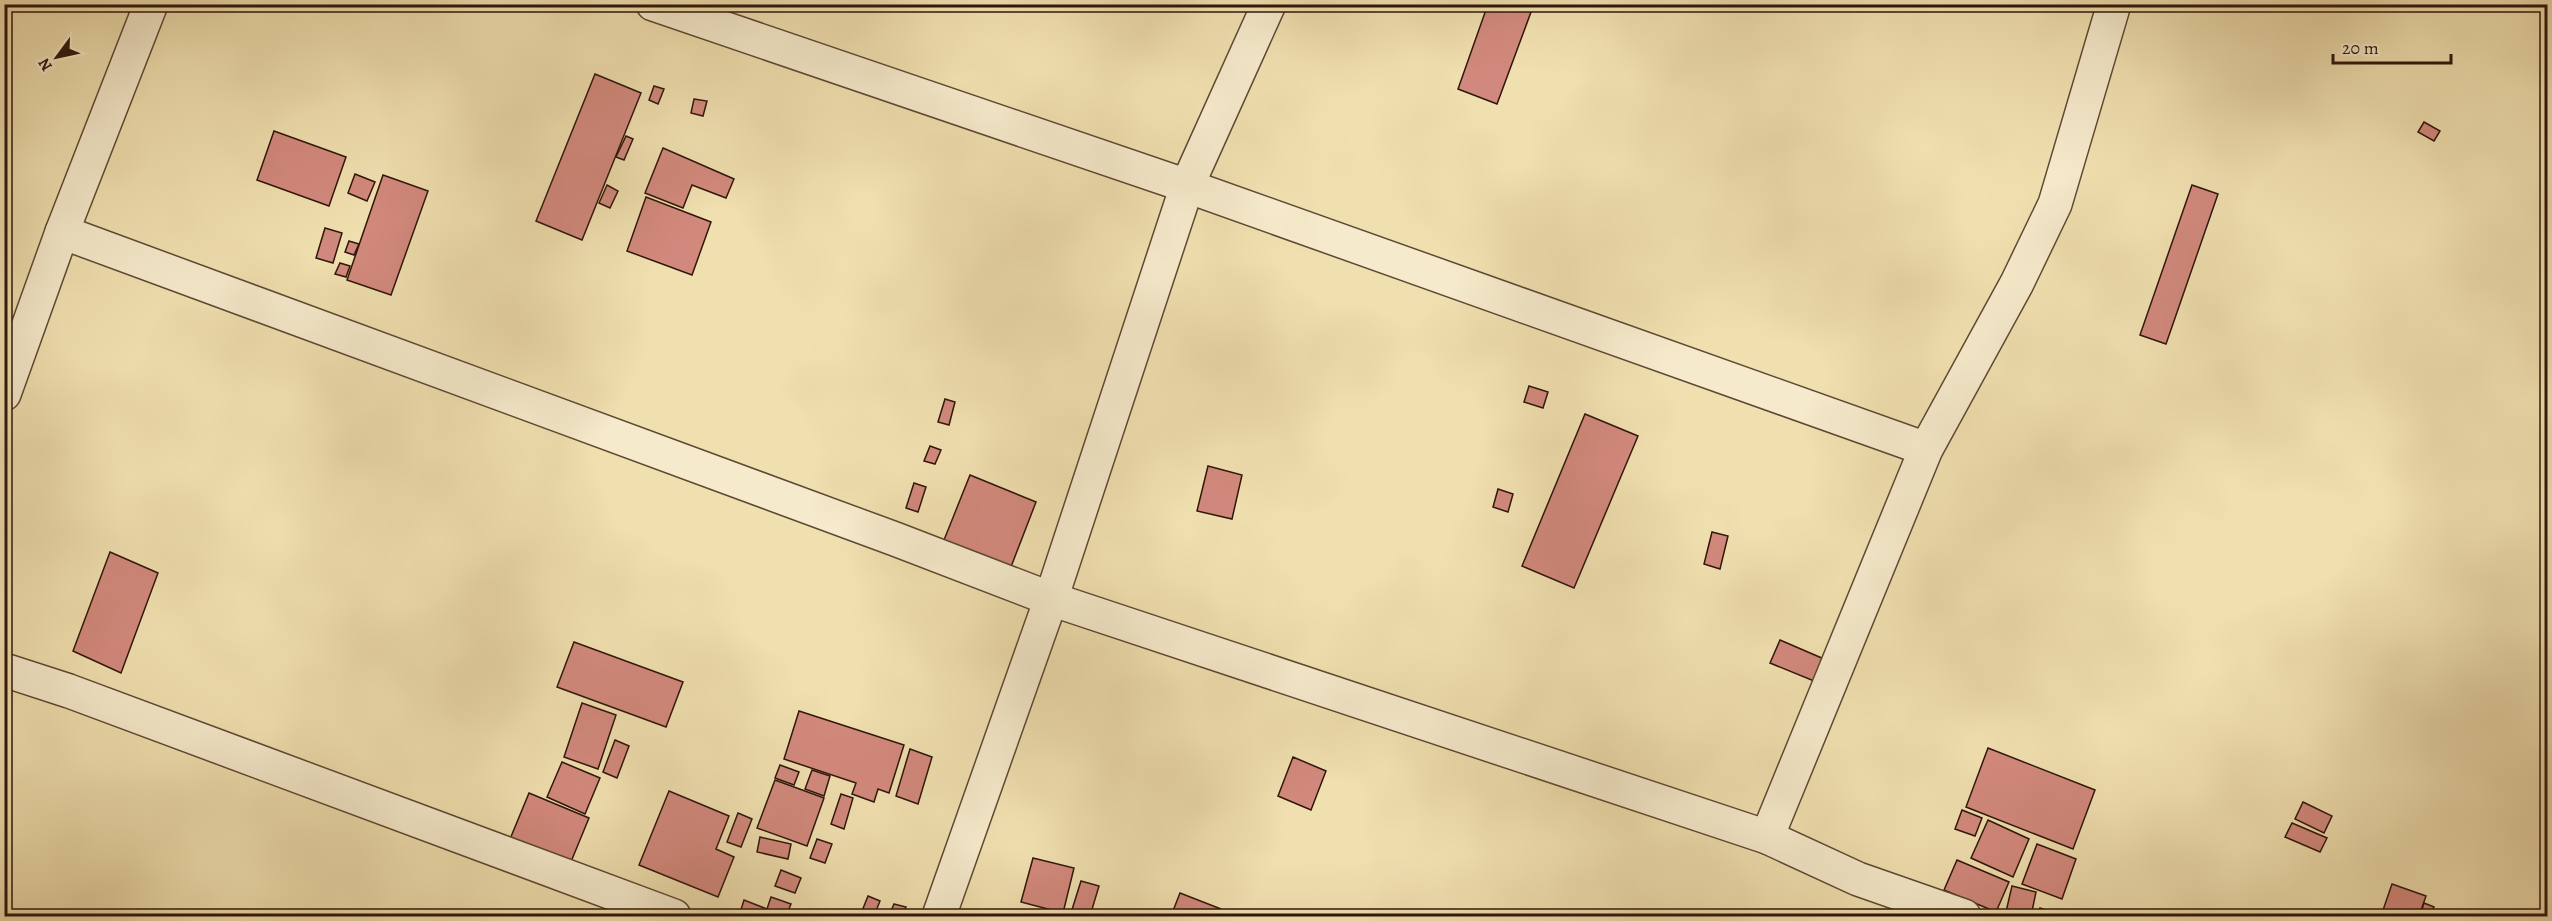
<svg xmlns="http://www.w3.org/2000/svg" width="2552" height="921" viewBox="0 0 2552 921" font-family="Alegreya,serif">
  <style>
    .building { fill: #d2897d; stroke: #2f160a; stroke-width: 1.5 }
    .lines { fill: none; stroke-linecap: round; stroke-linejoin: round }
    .minor-casing { stroke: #5f4833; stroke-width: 36 }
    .minor { stroke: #f5eacb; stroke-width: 33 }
  </style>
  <rect width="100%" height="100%" fill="#f0dfaf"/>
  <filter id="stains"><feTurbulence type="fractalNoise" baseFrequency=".00333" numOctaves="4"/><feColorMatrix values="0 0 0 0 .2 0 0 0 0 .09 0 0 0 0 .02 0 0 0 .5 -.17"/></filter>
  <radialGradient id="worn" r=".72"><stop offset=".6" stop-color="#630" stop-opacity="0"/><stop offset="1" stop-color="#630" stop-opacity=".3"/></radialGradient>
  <g class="building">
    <polygon points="1488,4 1534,4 1497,104 1458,89"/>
    <polygon points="595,74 641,93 582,240 536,221"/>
    <polygon points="654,86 664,89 658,104 649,100"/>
    <polygon points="694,99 707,101 703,116 691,113"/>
    <polygon points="2424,122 2440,131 2434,141 2418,132"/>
    <polygon points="274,131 346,157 329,206 257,180"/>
    <polygon points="626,136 633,139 624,160 616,157"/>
    <polygon points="663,148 734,179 726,198 692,185 683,208 645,193"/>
    <polygon points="355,174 375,182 367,201 348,193"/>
    <polygon points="383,175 428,191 391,295 347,280"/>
    <polygon points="607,185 618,191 610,208 599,203"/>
    <polygon points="2192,185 2218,194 2166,344 2140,335"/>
    <polygon points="646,197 711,222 692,275 627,251"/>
    <polygon points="325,228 342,233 333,263 316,258"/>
    <polygon points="349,241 359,244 354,255 345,252"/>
    <polygon points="340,263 350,266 346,277 335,274"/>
    <polygon points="1529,386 1548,392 1543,408 1524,402"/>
    <polygon points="945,399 955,402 949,425 938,422"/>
    <polygon points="1585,414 1638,436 1574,588 1522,566"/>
    <polygon points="930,446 941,450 935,464 924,461"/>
    <polygon points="1208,466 1242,475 1232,519 1197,511"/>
    <polygon points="970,475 1036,502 1009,572 942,545"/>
    <polygon points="914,483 926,487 918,512 906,508"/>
    <polygon points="1498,489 1513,494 1508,512 1493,507"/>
    <polygon points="1712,532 1728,536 1720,569 1704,564"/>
    <polygon points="110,552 158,573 121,673 73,651"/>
    <polygon points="1780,640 1824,659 1814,681 1770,663"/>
    <polygon points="574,642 683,682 666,727 557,687"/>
    <polygon points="582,703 616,715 598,769 564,757"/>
    <polygon points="799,711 904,745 889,793 878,789 874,802 852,794 856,783 784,759"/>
    <polygon points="615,740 629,746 617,778 603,772"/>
    <polygon points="1988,748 2095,790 2073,849 1966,807"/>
    <polygon points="910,749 932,757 918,804 896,796"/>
    <polygon points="1293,757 1326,771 1311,810 1278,796"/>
    <polygon points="562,762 600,778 585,814 547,797"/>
    <polygon points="780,765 799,772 794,785 775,778"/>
    <polygon points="812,770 830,776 824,796 805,789"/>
    <polygon points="775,780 824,798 807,846 757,828"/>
    <polygon points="669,791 729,816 716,849 734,857 718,897 639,865"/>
    <polygon points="529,793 589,818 568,869 508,844"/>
    <polygon points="841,794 853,798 844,829 831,824"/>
    <polygon points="2303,802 2332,816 2324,833 2295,819"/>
    <polygon points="1962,810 1982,818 1975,836 1955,829"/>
    <polygon points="738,813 752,819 741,847 727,842"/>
    <polygon points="1988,820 2029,839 2013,877 1971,858"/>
    <polygon points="2292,823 2327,838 2320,852 2285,837"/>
    <polygon points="760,837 791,844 788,859 757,852"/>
    <polygon points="817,839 832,844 825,863 810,858"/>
    <polygon points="2037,844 2076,859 2062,899 2022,884"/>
    <polygon points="1033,858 1074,868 1063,913 1021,902"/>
    <polygon points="1957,860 2009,882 1996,912 1944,890"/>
    <polygon points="781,870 801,878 795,893 775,886"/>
    <polygon points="1081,881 1099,886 1090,916 1070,916"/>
    <polygon points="2392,884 2426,896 2419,916 2381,916"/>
    <polygon points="2012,886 2036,892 2031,916 2005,916"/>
    <polygon points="1180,893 1221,909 1219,916 1171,916"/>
    <polygon points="868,896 880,901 874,916 860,916"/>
    <polygon points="771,897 791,904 786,916 739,916 744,900 767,909"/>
    <polygon points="2424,903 2434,907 2430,916 2420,916"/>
    <polygon points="894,904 906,907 903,916 889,916"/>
    <polygon points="2040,908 2057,914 2056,916 2037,916"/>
  </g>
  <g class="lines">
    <g class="minor-casing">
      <g id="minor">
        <polyline points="653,4 1187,186 1926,449"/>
        <polyline points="62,232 895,539 1051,599 1767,837 1858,879 1964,916"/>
        <polyline points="4,394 62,232 151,4"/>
        <polyline points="4,670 69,691 674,916"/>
        <polyline points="1767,837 1926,449 2017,283 2055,204 2114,4"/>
        <polyline points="939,916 1051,599 1187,186 1269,4"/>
      </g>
    </g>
    <use href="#minor" class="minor"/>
  </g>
  <rect width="2552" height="921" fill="none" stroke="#f0dfaf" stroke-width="24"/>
  <rect x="6" y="6" width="2540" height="909" fill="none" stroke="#2f160a" stroke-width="3"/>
  <rect x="12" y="12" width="2528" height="897" fill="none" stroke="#2f160a" stroke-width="1.5"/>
  <g transform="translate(57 57) rotate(237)" stroke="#f5eacb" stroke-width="4.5" paint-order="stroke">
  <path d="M0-4.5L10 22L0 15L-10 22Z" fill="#2f160a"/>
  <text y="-9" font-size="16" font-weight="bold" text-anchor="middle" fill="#2f160a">N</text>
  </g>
  <path d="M2333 54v9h118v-9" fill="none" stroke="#2f160a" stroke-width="3"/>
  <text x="2342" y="54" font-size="18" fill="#2f160a" stroke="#f5eacb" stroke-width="4.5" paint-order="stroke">20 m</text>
  <rect width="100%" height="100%" filter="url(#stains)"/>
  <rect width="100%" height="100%" fill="url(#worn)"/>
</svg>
